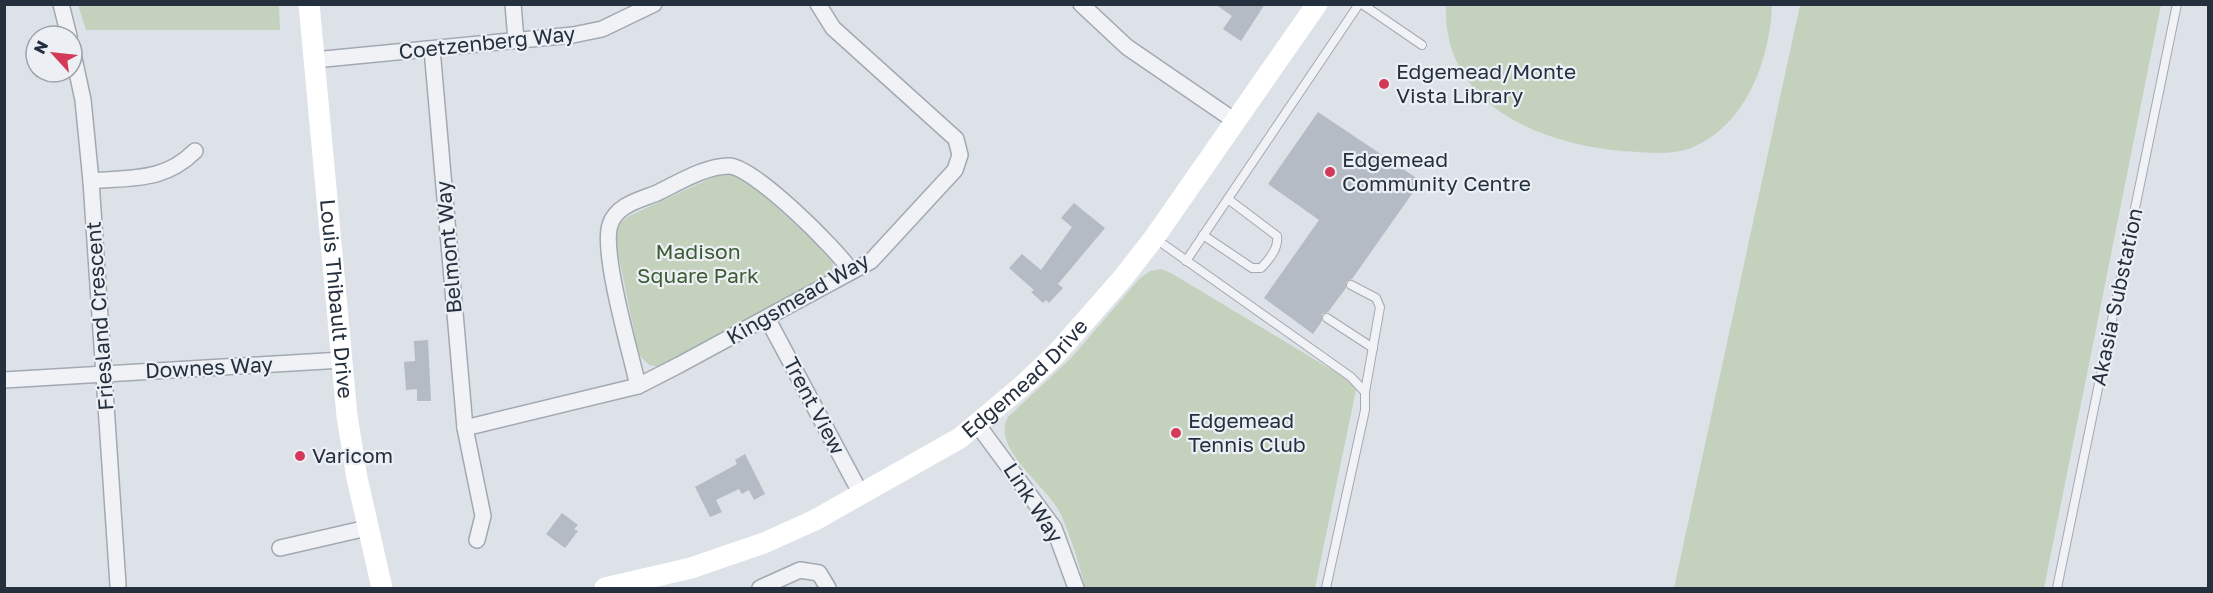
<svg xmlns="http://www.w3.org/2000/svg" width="2213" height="593" viewBox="0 0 2213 593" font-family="'Golos Text',sans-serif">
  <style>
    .green { fill: #c4d2bd }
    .building { fill: #b4bbc5 }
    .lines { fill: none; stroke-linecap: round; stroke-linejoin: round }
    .lane-casing { stroke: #a2a9b2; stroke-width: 10 }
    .street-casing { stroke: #a2a9b2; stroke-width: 18 }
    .lane { stroke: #f0f2f6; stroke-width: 8 }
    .street { stroke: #f0f2f6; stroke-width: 15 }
    .secondary { stroke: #fff; stroke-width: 21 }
    .poi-dot { fill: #d53958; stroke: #ecf0f5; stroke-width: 2 }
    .labels { text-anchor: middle; stroke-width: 4.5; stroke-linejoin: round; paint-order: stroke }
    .street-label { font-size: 21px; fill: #25303f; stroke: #ecf0f5 }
    .poi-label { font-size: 21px; fill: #25303f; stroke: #ecf0f5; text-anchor: start }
    .park-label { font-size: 21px; fill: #3c5b32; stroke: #ecf0f5 }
  </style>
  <rect width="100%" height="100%" fill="#dde2e8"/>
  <g class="green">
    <polygon points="78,5 279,5 280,30 86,30"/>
    <path d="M1446,5L1772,4V5C1770,60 1746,126 1691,148C1671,156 1643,152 1623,151C1539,144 1442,104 1446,5Z"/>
    <polygon points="1800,5 2161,5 2044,588 1674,588"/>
    <polygon points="724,172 740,174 829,255 833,263 832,273 660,367 649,365 639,355 615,239 620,223 629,216"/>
    <path d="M1161,269L1171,273L1357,385L1315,588H1085C1079,564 1071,536 1060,513C1048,487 990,448 1008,417L1071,358L1140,278L1150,271Z"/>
  </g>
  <g class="building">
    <polygon points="1215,4 1265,4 1241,41 1223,29 1232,16"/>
    <polygon points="1318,112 1421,181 1352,279 1346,282 1346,288 1328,312 1322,314 1322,321 1313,334 1264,298 1319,220 1268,184"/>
    <polygon points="1074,203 1105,228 1058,284 1063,288 1049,303 1046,300 1043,303 1031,292 1034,290 1009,268 1022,254 1041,270 1072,227 1061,218"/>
    <polygon points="428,340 431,401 417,401 417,389 406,390 404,362 415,361 414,341"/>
    <polygon points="745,454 765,494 754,500 749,490 742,494 739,489 716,500 722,512 710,517 695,487 737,464 735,460"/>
    <polygon points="562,513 578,525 574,529 578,531 565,548 546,534"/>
  </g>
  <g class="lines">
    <g class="lane-casing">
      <g id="lane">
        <polyline points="1362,4 1422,45"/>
        <path d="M1203,235L1252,268H1261C1269,260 1279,248 1277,236L1228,199"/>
        <polyline points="1156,239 1351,377 1365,392 1365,410 1326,588"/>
        <polyline points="1186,261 1359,4"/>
        <polyline points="1351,285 1376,298 1380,307 1365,392"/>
        <polyline points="1327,318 1373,348"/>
        <polyline points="2057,588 2177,4"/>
      </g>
    </g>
    <g class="street-casing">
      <g id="street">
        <polyline points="61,4 69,36"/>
        <polyline points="513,4 516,40"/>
        <polyline points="1081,4 1127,47 1235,121"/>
        <polyline points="72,49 83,100 91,181 118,585"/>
        <polyline points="432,49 465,428 483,516 477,540"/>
        <polyline points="314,60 573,35 602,29 654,4"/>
        <path d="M91,181C132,177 164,182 195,151"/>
        <polyline points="767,318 861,494"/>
        <polyline points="4,380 342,360"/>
        <path d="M638,386C631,354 601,252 610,225C616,205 640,200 657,193C678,183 705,166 729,166C753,166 837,249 851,271"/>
        <polyline points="977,424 1054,528 1076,588"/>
        <polyline points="465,428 638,386 679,365 871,261 955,170 960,155 956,139 833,28 818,4"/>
        <polyline points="280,548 367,528"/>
        <polyline points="760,588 800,570 819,573 828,588"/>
      </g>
    </g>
    <use href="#lane" class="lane"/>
    <use href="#street" class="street"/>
    <g class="secondary">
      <path id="s1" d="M309,4L347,416L357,478L382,588"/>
      <path id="s2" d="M605,588L691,568L764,543L815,520L960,438L1022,386L1056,354L1122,279L1154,238L1317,4"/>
    </g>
  </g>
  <g class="poi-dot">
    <circle cx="1384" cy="84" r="6"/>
    <circle cx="1330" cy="172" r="6"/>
    <circle cx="1176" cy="433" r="6"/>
    <circle cx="300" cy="456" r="6"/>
  </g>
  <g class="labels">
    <g class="street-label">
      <text transform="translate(487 43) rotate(-6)" y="7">Coetzenberg Way</text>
      <text transform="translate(449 247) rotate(-95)" y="7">Belmont Way</text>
      <text transform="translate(2117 297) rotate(-78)" y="7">Akasia Substation</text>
      <text dy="7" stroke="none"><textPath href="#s1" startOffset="296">Louis Thibault Drive</textPath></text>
      <text transform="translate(798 299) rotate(-30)" y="7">Kingsmead Way</text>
      <text transform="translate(100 316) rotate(-94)" y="7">Friesland Crescent</text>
      <text transform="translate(209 368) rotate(-3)" y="7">Downes Way</text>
      <text dy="7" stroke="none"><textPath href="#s2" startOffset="476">Edgemead Drive</textPath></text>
      <text transform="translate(814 406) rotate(62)" y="7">Trent View</text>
      <text transform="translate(1033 503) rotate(57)" y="7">Link Way</text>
    </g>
    <g class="poi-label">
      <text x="1396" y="79">Edgemead/Monte<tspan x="1396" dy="24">Vista Library</tspan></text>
      <text x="1342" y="167">Edgemead<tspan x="1342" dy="24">Community Centre</tspan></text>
      <text x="1188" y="428">Edgemead<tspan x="1188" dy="24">Tennis Club</tspan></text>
      <text x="312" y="463">Varicom</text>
    </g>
    <g class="park-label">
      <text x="698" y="259">Madison<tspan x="698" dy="24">Square Park</tspan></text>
    </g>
  </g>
  <rect width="2213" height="593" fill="none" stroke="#25303f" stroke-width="12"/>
  <g transform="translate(54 54) rotate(297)"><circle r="28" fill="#ecf0f5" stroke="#9ca3ac" stroke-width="1.5"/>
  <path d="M0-4.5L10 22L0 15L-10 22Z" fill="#d53958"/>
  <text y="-9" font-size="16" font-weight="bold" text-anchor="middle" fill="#25303f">N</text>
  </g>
</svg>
